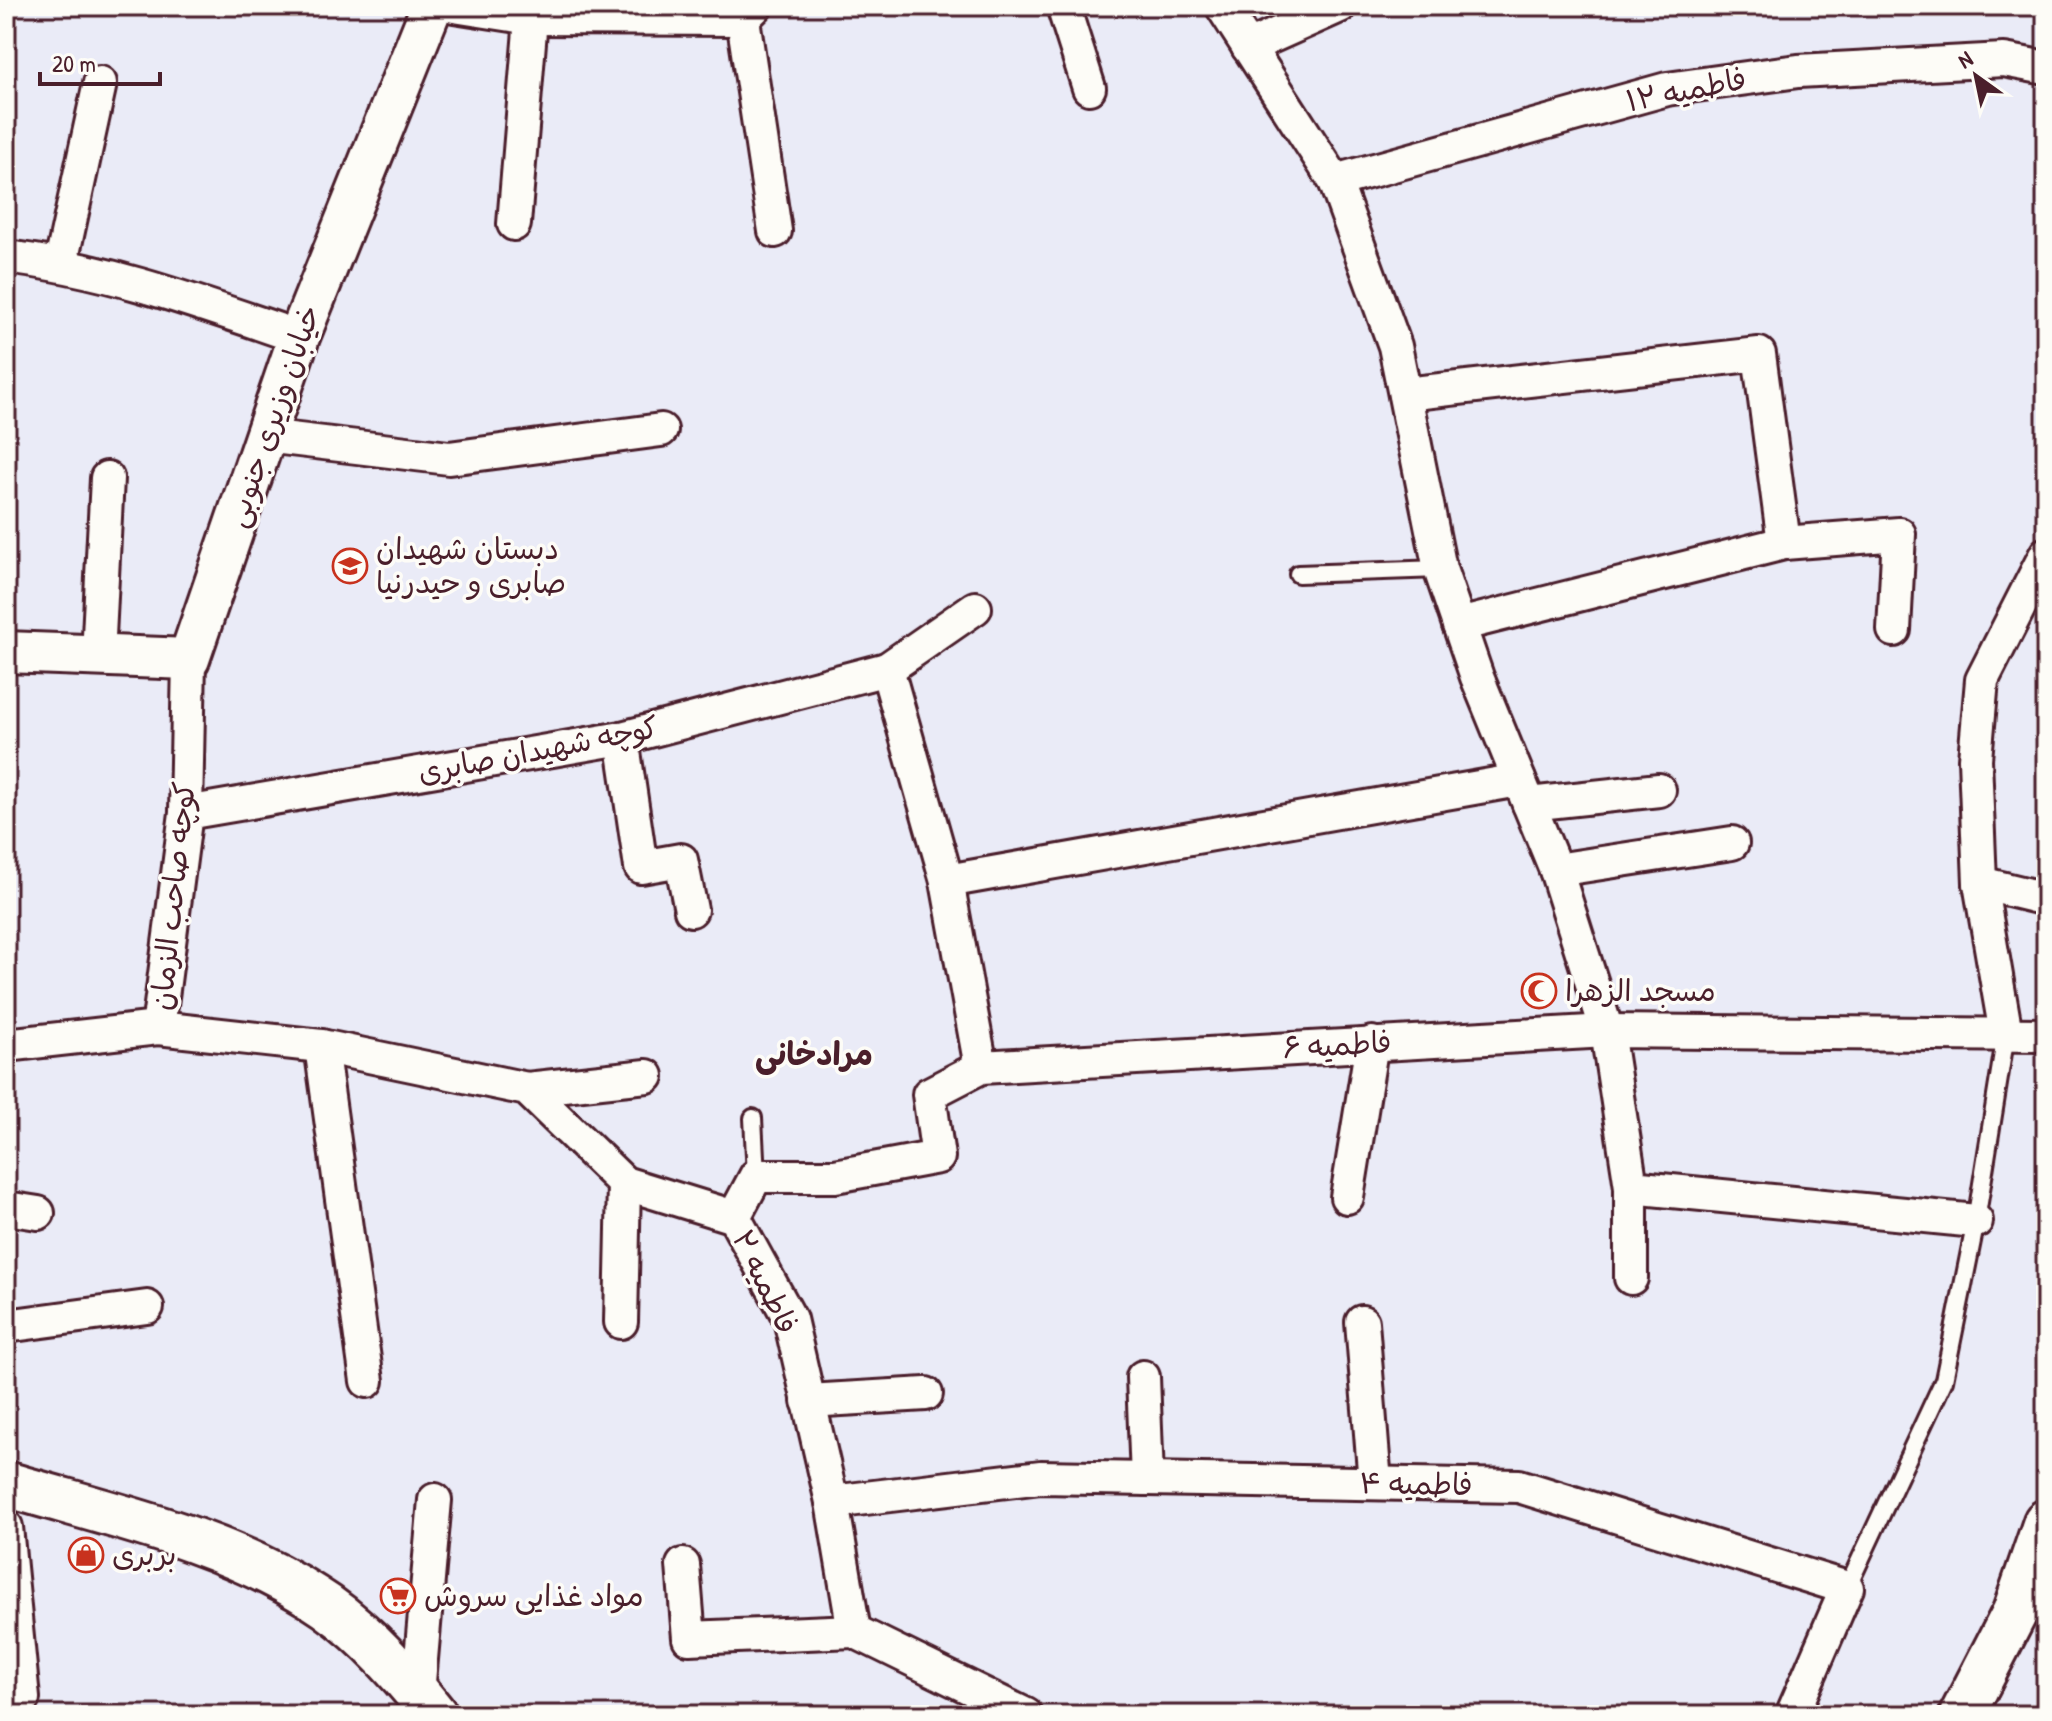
<svg xmlns="http://www.w3.org/2000/svg" width="2052" height="1721" viewBox="0 0 2052 1721" font-family="'Patrick Hand','Playpen Sans Arabic',sans-serif">
  <style>
    .lines { fill: none; stroke-linecap: round; stroke-linejoin: round }
    .service-casing { stroke: #4a1f2b; stroke-width: 22 }
    .minor-casing { stroke: #4a1f2b; stroke-width: 38 }
    .tertiary-casing { stroke: #4a1f2b; stroke-width: 46 }
    .secondary-casing { stroke: #4a1f2b; stroke-width: 50 }
    .service { stroke: #fdfcf7; stroke-width: 16 }
    .minor { stroke: #fdfcf7; stroke-width: 32 }
    .tertiary { stroke: #fdfcf7; stroke-width: 40 }
    .secondary { stroke: #fdfcf7; stroke-width: 44 }
    .labels { text-anchor: middle; stroke-width: 7; stroke-linejoin: round; paint-order: stroke }
    .street-label { font-size: 30px; fill: #4a1f2b; stroke: #fdfcf7 }
    .poi-label { font-size: 30px; fill: #4a1f2b; stroke: #fdfcf7; text-anchor: start }
    .neighbourhood-label { font-size: 32px; font-weight: bold; fill: #4a1f2b; stroke: #fdfcf7 }
  </style>
  <rect width="100%" height="100%" fill="#eaebf7"/>
  <filter id="ink" filterUnits="userSpaceOnUse"><feTurbulence type="fractalNoise" baseFrequency=".0125" numOctaves="2"/><feDisplacementMap in="SourceGraphic" scale="16" xChannelSelector="R" yChannelSelector="G"/><feConvolveMatrix kernelMatrix="1 2 1 2 8 2 1 2 1" color-interpolation-filters="sRGB"/></filter>
  <g filter="url(#ink)">
    <g class="lines">
      <g class="service-casing">
        <g id="service">
          <polyline points="1298,574 1440,569"/>
          <polyline points="753,1118 756,1176"/>
          <polyline points="1847,1588 1944,1380 1976,1221 2006,1034"/>
        </g>
      </g>
      <g class="minor-casing">
        <g id="minor">
          <polyline points="454,6 531,18 743,19 756,6"/>
          <polyline points="1063,6 1089,88"/>
          <polyline points="1222,6 1335,181 1395,346 1440,569 1477,677 1556,870 1607,1031 1631,1187 1631,1278"/>
          <polyline points="743,19 775,231"/>
          <polyline points="1248,47 1340,6"/>
          <polyline points="1335,181 1667,89 1798,71 2004,60 2046,68"/>
          <polyline points="514,224 531,18"/>
          <path d="M6,257C108,269 202,304 299,337"/>
          <polyline points="61,263 100,83"/>
          <polyline points="1405,394 1759,354 1784,543"/>
          <polyline points="265,436 449,458 661,430"/>
          <polyline points="1459,625 1784,543 1899,534 1894,630"/>
          <polyline points="98,656 107,478"/>
          <polyline points="887,669 975,608"/>
          <polyline points="622,738 641,867 681,860 691,910"/>
          <polyline points="1529,804 1659,790"/>
          <polyline points="186,813 622,738 887,669 947,881 981,1067"/>
          <polyline points="1556,870 1732,843"/>
          <polyline points="947,881 1519,780"/>
          <polyline points="1980,883 2046,899"/>
          <polyline points="158,1028 321,1046 527,1089 624,1183 734,1217 790,1319 832,1502 854,1631 1026,1715"/>
          <polyline points="2006,1034 1980,883 1975,759 1982,680 2046,554"/>
          <polyline points="6,1045 158,1028 186,813 189,659"/>
          <polyline points="321,1046 367,1381"/>
          <polyline points="527,1089 647,1076"/>
          <polyline points="1631,1187 1976,1221"/>
          <polyline points="1347,1197 1372,1043"/>
          <polyline points="6,1208 38,1213"/>
          <polyline points="734,1217 756,1176 835,1176 938,1157 929,1094 981,1067 1607,1031 2046,1035"/>
          <polyline points="621,1322 624,1183"/>
          <polyline points="1362,1322 1375,1483"/>
          <polyline points="6,1326 147,1307"/>
          <polyline points="1143,1377 1147,1479"/>
          <polyline points="808,1401 926,1394"/>
          <polyline points="832,1502 1041,1477 1519,1486 1847,1588 1792,1715"/>
          <polyline points="6,1527 23,1698 6,1698"/>
          <polyline points="683,1565 689,1638 854,1631"/>
          <polyline points="418,1693 435,1500"/>
        </g>
      </g>
      <g class="tertiary-casing">
        <polyline id="tertiary" points="6,652 189,659 299,337 432,6"/>
      </g>
      <g class="secondary-casing">
        <g id="secondary">
          <path d="M6,1484C110,1515 220,1538 313,1597C359,1625 402,1673 435,1715"/>
          <polyline points="1962,1715 2015,1612 2046,1522"/>
        </g>
      </g>
      <use href="#service" class="service"/>
      <use href="#minor" class="minor"/>
      <use href="#tertiary" class="tertiary"/>
      <use href="#secondary" class="secondary"/>
    </g>
  </g>
  <defs>
    <g id="school-ring" transform="scale(1.8)"><circle r="9.5" fill="#fdfcf7" stroke="#c8321e" stroke-width="1.5"/><path d="M0-5L7-2L0 1L-7-2ZM-4 1L0 2.5L4 1V4Q0 6-4 4Z" fill="#c8321e"/></g>
    <g id="mosque-ring" transform="scale(1.8)"><circle r="9.5" fill="#fdfcf7" stroke="#c8321e" stroke-width="1.5"/><path d="M3.5-4.9A6 6 0 1 0 3.5 4.9A5 5 0 1 1 3.5-4.9Z" fill="#c8321e"/></g>
    <g id="shop-ring" transform="scale(1.8)"><circle r="9.5" fill="#fdfcf7" stroke="#c8321e" stroke-width="1.5"/><path d="M-5-2.5h2.3a2.7 3.5 0 0 1 5.4 0H5L5.5 6h-11ZM-1.5-2.5h3a1.5 2.3 0 0 0-3 0Z" fill="#c8321e"/></g>
    <g id="supermarket-ring" transform="scale(1.8)"><circle r="9.5" fill="#fdfcf7" stroke="#c8321e" stroke-width="1.5"/><path d="M-6-5.5h2.5l.6 2H6L4.5 2H-2.5L-4.4-4H-6ZM-1.5 3.2a1.3 1.3 0 1 0 .1 0ZM3 3.2a1.3 1.3 0 1 0 .1 0Z" fill="#c8321e"/></g>
  </defs>
  <g fill-rule="evenodd">
    <use href="#school-ring" x="350" y="566"/>
    <use href="#mosque-ring" x="1539" y="991"/>
    <use href="#shop-ring" x="86" y="1555"/>
    <use href="#supermarket-ring" x="398" y="1596"/>
  </g>
  <g class="labels">
    <g class="street-label">
      <text transform="translate(1686 90) rotate(-11)" y="10">فاطمیه ۱۲</text>
      <text transform="translate(273 416) rotate(-71)" y="10">خیابان وزیری جنوبی</text>
      <text transform="translate(538 750) rotate(-11)" y="10">کوچه شهیدان صابری</text>
      <text transform="translate(173 896) rotate(-84)" y="10">کوچه صاحب الزمان</text>
      <text transform="translate(1337 1045) rotate(-3)" y="10">فاطمیه ۶</text>
      <text transform="translate(765 1282) rotate(64)" y="10">فاطمیه ۲</text>
      <text transform="translate(1416 1484) rotate(1)" y="10">فاطمیه ۴</text>
    </g>
    <g class="poi-label">
      <text x="376" y="559">دبستان شهیدان<tspan x="376" dy="34">صابری و حیدرنیا</tspan></text>
      <text x="1565" y="1001">مسجد الزهرا</text>
      <text x="112" y="1565">بربری</text>
      <text x="424" y="1606">مواد غذایی سروش</text>
    </g>
    <g class="neighbourhood-label">
      <text x="814" y="1065">مرادخانی</text>
    </g>
  </g>
  <rect width="2052" height="1721" fill="none" stroke="#fdfcf7" stroke-width="32"/>
  <rect x="16" y="16" width="2020" height="1689" fill="none" stroke="#4a1f2b" stroke-width="3" filter="url(#ink)"/>
  <g transform="translate(1976 76) rotate(327)" stroke="#fdfcf7" stroke-width="6" paint-order="stroke">
  <path d="M0-6L14 30L0 20L-14 30Z" fill="#4a1f2b"/>
  <text y="-12" font-size="22" font-weight="bold" text-anchor="middle" fill="#4a1f2b">N</text>
  </g>
  <path d="M40 72v12h120v-12" fill="none" stroke="#4a1f2b" stroke-width="4"/>
  <text x="52" y="72" font-size="24" fill="#4a1f2b" stroke="#fdfcf7" stroke-width="6" paint-order="stroke">20 m</text>
</svg>
